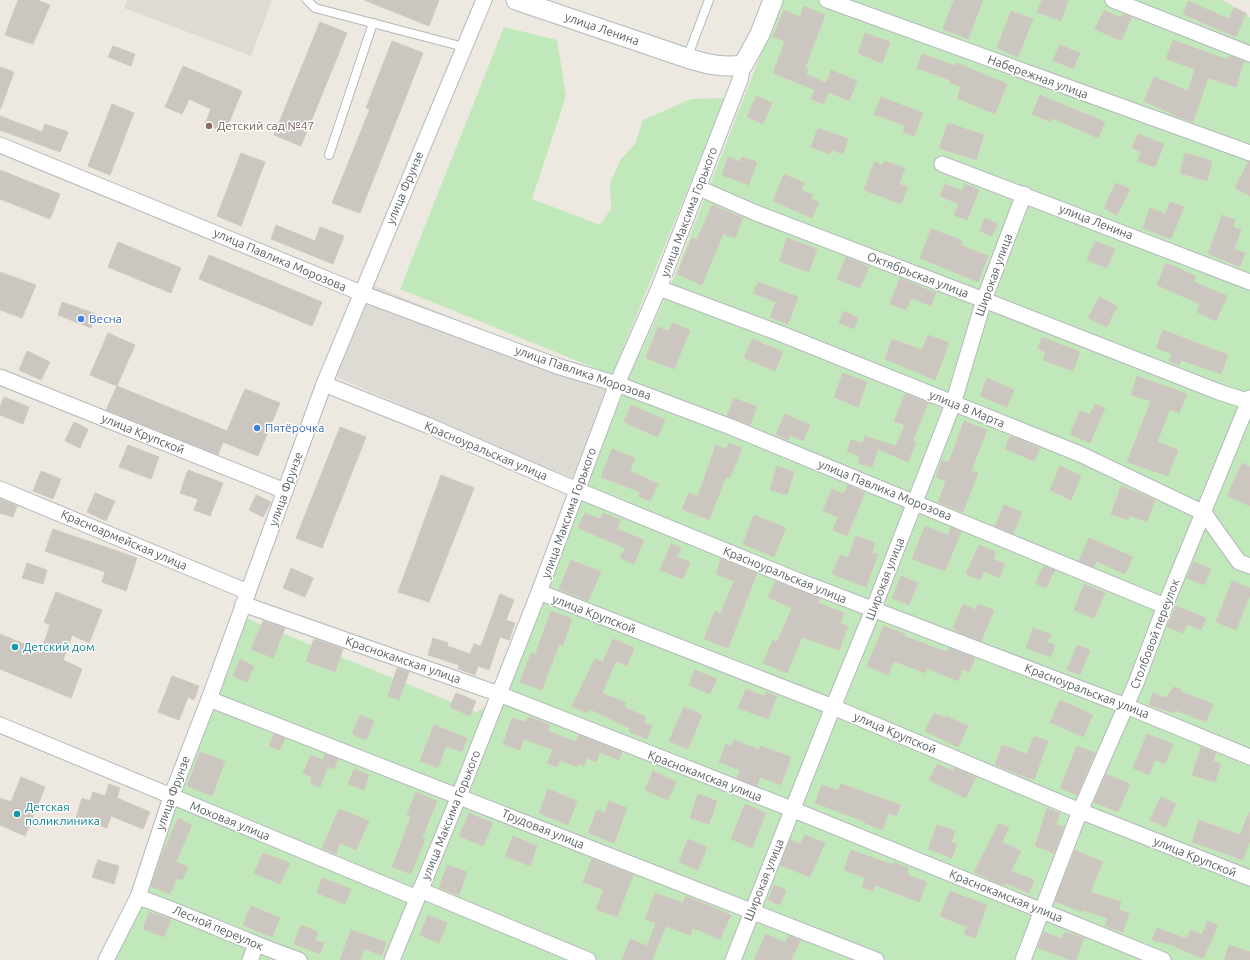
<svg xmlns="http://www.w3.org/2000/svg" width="1250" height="960" viewBox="0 0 1250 960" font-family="Ubuntu,sans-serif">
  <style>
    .industrial { fill: #dedbd5 }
    .green { fill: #c1e8ba }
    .building { fill: #cbc6bf; stroke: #d3c9be }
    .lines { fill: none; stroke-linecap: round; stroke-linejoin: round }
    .service-casing { stroke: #b3b8bc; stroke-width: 10 }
    .minor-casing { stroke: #b3b8bc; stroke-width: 17 }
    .tertiary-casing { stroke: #b3b8bc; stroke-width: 21 }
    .service { stroke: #fff; stroke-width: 8 }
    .minor { stroke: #fff; stroke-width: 15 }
    .tertiary { stroke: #fff; stroke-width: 19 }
    .education-dot { fill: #8d6e63; stroke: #fff; stroke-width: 1.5 }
    .shop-dot { fill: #3f7fe0; stroke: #fff; stroke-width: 1.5 }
    .culture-dot { fill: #0f9aa8; stroke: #fff; stroke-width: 1.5 }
    .labels { text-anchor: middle; stroke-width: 3; stroke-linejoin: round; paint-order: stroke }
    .street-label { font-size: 12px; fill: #595f63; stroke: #fff }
    .education-label { font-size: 12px; fill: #785e54; stroke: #fff; text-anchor: start }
    .shop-label { font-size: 12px; fill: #366cbe; stroke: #fff; text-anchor: start }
    .culture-label { font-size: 12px; fill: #0d838f; stroke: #fff; text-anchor: start }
  </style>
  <rect width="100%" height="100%" fill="#eee9e0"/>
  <g class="industrial">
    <polygon points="127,0 272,0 251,56 124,8"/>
    <polygon points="373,285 610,383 572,478 336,377"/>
  </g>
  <g class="green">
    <polygon points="782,0 1222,0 1246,13 1250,18 1250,960 582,960 578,952 567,960 105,960 243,617 476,712 499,700 587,486 628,380 670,287"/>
    <polygon points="504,27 557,40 566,96 532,199 600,225 611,209 610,183 621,159 635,144 643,120 691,99 725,98 612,375 400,289"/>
  </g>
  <g class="building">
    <polygon points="18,0 37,0 50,5 33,44 5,35"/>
    <polygon points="364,0 439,0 429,26"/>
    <polygon points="954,0 983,0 968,39 943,29"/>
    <polygon points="1042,0 1068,0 1061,21 1037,12"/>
    <polygon points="1188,1 1229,19 1234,8 1246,13 1236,37 1183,14"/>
    <polygon points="804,6 825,15 805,68 809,69 806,74 826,83 831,70 857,81 849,101 829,92 823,104 811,99 815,90 773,73 785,41 773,37 784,10 800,17"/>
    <polygon points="1104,10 1121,18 1123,14 1132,17 1121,41 1095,29"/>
    <polygon points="1011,11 1033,19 1018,57 997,48"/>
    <polygon points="320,22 347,33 301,146 274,135"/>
    <polygon points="865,33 890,42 882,63 858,53"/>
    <polygon points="1173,40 1228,60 1229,56 1244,61 1236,87 1208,78 1193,122 1171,114 1171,113 1144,101 1154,77 1188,91 1195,69 1166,59"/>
    <polygon points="392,41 423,53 360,213 332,203 370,109 366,108"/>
    <polygon points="1060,45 1080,53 1073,69 1053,60"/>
    <polygon points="113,46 135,54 131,66 108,57"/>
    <polygon points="922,54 956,66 957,63 1007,84 995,114 957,98 961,87 949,82 950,80 917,68"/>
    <polygon points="183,66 242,91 225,132 205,124 211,109 189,99 182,114 165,107"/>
    <polygon points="0,67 14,72 1,108 0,108"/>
    <polygon points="1040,95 1105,122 1098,138 1052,118 1051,122 1032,114"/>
    <polygon points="756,96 772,103 763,124 747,117"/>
    <polygon points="881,97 923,113 914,136 903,132 905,126 874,114"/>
    <polygon points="112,104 134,113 110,175 88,166"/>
    <polygon points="0,116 42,132 45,124 68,132 60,152 0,130"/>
    <polygon points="948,123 984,135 976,160 939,148"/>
    <polygon points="818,128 848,139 843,154 832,150 830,154 811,147"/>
    <polygon points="1138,134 1164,144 1155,167 1138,161 1141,151 1132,148"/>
    <polygon points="241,153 265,162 241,226 217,216"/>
    <polygon points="1185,153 1212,161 1207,181 1180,173"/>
    <polygon points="728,157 740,162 742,157 757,162 749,185 722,175"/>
    <polygon points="875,161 882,166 884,161 905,168 899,184 908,187 901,204 864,190"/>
    <polygon points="1248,162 1250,162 1250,196 1235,188"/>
    <polygon points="0,170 60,194 50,219 0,199"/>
    <polygon points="784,174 804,183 801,190 813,195 811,199 819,202 812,218 773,201"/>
    <polygon points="1116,183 1130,189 1117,215 1104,208"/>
    <polygon points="945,184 962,191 965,184 979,190 967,220 954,215 959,204 940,196"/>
    <polygon points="1170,202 1184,207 1171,239 1143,228 1150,208 1165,214"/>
    <polygon points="712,205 743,218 735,238 723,234 702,285 677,274 692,238 697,240"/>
    <polygon points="1222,215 1235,220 1233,227 1241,230 1234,249 1245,253 1240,267 1208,254"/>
    <polygon points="985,218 998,224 992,236 980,231"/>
    <polygon points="276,225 315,241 320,227 344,236 333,264 271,239"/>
    <polygon points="931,229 962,240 960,245 988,256 978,282 920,258"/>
    <polygon points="787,238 817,249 809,272 779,261"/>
    <polygon points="1095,241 1115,249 1107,268 1087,260"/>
    <polygon points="118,242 181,268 171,293 108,267"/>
    <polygon points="209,255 322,302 312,326 199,279"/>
    <polygon points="846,257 869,267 860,288 837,279"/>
    <polygon points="1166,263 1196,276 1194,282 1227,296 1216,321 1197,312 1200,304 1157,285"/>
    <polygon points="0,272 36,285 22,318 0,310"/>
    <polygon points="900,278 936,293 931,306 911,298 906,310 890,304"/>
    <polygon points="758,282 798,297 788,324 770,317 776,302 753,293"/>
    <polygon points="1099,297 1117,306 1107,327 1088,318"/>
    <polygon points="62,302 96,314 91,328 58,315"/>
    <polygon points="844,311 858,318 854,329 839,323"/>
    <polygon points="672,323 690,330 674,369 646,358 658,327 669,331"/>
    <polygon points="1163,330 1228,355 1221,374 1181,360 1179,365 1169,361 1172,354 1156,348"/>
    <polygon points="108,333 135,345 117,386 90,375"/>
    <polygon points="928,335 949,343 935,380 885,359 892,339 922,350"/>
    <polygon points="1042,337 1080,352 1073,371 1043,360 1046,352 1038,348"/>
    <polygon points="752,339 783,352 775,371 744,358"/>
    <polygon points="27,351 50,362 41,380 19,370"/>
    <polygon points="843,373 867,382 858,407 834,397"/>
    <polygon points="1137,376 1187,394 1179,413 1170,409 1157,442 1178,450 1168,476 1127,462 1151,401 1131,395"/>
    <polygon points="987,378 1014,390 1007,407 980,396"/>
    <polygon points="117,386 227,431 245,389 280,403 258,456 223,442 218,455 106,410"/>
    <polygon points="905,394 928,403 913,440 916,442 908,462 878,449 872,467 858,463 860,456 847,452 851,440 863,443 865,436 896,446 905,425 894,421"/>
    <polygon points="4,397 29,407 23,424 0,415 0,407"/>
    <polygon points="734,398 757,407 750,425 727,416"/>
    <polygon points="1095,404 1105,408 1090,443 1070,434 1080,411 1090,415"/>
    <polygon points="631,405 665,420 658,437 624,422"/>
    <polygon points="785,414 810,425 803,441 790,435 788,440 776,434"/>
    <polygon points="964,421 987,430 971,471 978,473 963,512 938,502 946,481 936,477 942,460 949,462"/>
    <polygon points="74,422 88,429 80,448 65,441"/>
    <polygon points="340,427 366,437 322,548 296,538"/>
    <polygon points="1010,436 1040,448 1034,461 1005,449"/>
    <polygon points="729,443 742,448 730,478 726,477 709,520 682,509 689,493 698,496 716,445 726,449"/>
    <polygon points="128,445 159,457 151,479 119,467"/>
    <polygon points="612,449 635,458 630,471 658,484 650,501 638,496 640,492 601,477"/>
    <polygon points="1242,463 1250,467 1250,506 1227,496"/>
    <polygon points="777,466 794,472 787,495 770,490"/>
    <polygon points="1060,466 1081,476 1071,500 1050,490"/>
    <polygon points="188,470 223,483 210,516 194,510 198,499 180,493"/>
    <polygon points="41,471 61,479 53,499 33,491"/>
    <polygon points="441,475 474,488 429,602 398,592"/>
    <polygon points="848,485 865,493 847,536 833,530 838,517 823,511 832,489 844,494"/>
    <polygon points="1121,486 1155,500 1147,522 1129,515 1128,520 1111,514"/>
    <polygon points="95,493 115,501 106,521 87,512"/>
    <polygon points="256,495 271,502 263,517 249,510"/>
    <polygon points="0,499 17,506 13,517 0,513"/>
    <polygon points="1004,505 1022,512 1013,534 995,526"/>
    <polygon points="585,513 600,519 603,513 621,520 617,529 644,540 634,564 620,558 625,548 578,528"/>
    <polygon points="754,515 786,528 774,557 743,544"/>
    <polygon points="925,526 948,535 951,527 961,532 945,571 912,559"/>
    <polygon points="53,529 137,558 126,591 102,582 105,572 45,551"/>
    <polygon points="856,536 875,543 871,554 878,554 866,587 832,574 840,555 848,558"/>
    <polygon points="1089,538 1133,557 1125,574 1096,561 1094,567 1079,561"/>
    <polygon points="671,544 681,548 677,557 690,562 683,579 660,570"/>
    <polygon points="979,545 996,552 993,559 1005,564 999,578 984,571 980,580 966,574"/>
    <polygon points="721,559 757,573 728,648 704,639 715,611 721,613 734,581 716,574"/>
    <polygon points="571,560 601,572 588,601 559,589"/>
    <polygon points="1194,562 1211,569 1204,585 1187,578"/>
    <polygon points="27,563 47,570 43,584 22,578"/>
    <polygon points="1044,566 1055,570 1046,588 1035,583"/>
    <polygon points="291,568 313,578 305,597 283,588"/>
    <polygon points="901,576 918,583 909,605 892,598"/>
    <polygon points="776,581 820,598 818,603 844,613 840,623 848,626 839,650 802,637 787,673 763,663 773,640 777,642 792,608 768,597"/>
    <polygon points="1232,581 1250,588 1250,595 1236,630 1216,622"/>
    <polygon points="1084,584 1105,593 1094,618 1074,610"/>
    <polygon points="56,592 102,610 89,643 72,635 63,660 82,669 71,698 0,669 0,634 41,651 50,625 44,622"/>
    <polygon points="500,594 514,600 506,620 515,623 509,640 500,637 489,670 478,666 475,675 458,669 459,665 428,655 433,638 448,643 447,646 470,654 474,644 481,646"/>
    <polygon points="963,604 975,610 978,604 994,610 981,641 956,631 956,629 953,628"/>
    <polygon points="1176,606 1206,618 1201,630 1187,624 1183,633 1167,627"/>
    <polygon points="551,611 572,619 563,645 559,644 542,690 520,682 531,653 535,655"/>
    <polygon points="263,621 285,628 273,658 251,649"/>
    <polygon points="884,626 905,634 904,636 947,652 949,648 975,658 969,672 963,669 958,681 927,668 925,673 894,661 888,675 867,666"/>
    <polygon points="1033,628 1052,635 1046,642 1055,645 1051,657 1026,648"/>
    <polygon points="314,639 343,649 335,672 306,661"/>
    <polygon points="613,639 634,648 627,666 616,661 602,693 626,703 624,707 646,717 644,723 652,726 647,739 629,732 630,728 589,709 587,713 572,706 595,659 603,662"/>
    <polygon points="1077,645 1090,650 1080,675 1067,670"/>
    <polygon points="240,659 254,666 247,682 233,676"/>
    <polygon points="397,668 409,672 399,700 388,696"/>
    <polygon points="695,670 717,679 710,694 689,685"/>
    <polygon points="172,676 199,686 194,700 188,697 179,720 158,712"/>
    <polygon points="1174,687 1182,690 1181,692 1213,704 1206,722 1175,710 1174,713 1149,705 1153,693 1166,698"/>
    <polygon points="746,689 764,696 766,692 777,696 768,719 738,708"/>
    <polygon points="456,693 476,701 470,716 450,707"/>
    <polygon points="1060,700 1093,715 1083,737 1050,722"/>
    <polygon points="684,707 702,715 688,749 669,741"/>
    <polygon points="934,713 945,718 946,716 968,726 958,747 925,731"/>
    <polygon points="360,715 374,721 366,740 352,734"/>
    <polygon points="529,717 550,725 548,731 576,742 579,735 622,752 619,760 600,752 596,762 587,758 584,766 578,764 577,767 560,760 557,767 547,763 553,750 524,739 520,750 503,744 512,718 525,722"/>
    <polygon points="434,725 467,738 462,752 446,746 438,768 420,761"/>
    <polygon points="274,734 285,738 280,750 269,746"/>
    <polygon points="1147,734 1173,744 1165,764 1155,760 1149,775 1133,768"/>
    <polygon points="1034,736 1048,741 1034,780 995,765 1002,745 1027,754"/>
    <polygon points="734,740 759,750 760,746 791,757 781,785 760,777 757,786 737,778 740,770 719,762 726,744 731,746"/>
    <polygon points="1077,746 1095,753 1077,795 1060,788"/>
    <polygon points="1201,747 1216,753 1213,761 1221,764 1215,782 1192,775"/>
    <polygon points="200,752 225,761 212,796 187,786"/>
    <polygon points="325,754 338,759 334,769 328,767 320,787 311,784 312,777 303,773 311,755 323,760"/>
    <polygon points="937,764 953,771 954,768 976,777 966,798 929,780"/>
    <polygon points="354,769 369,775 364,790 348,784"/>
    <polygon points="653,771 676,782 668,800 645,790"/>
    <polygon points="1106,774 1130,784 1118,812 1094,802"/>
    <polygon points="21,777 45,787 25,836 0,825 0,798 11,802"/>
    <polygon points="109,784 120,788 117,798 150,812 143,829 111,816 107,828 76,818 82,798 90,801 93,792 105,796"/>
    <polygon points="841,784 901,805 896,816 889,813 882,830 863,822 863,821 815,803 822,785 838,791"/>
    <polygon points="548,789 577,801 568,825 539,813"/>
    <polygon points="416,792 437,801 422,838 425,839 411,874 392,867 411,817 407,815"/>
    <polygon points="698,794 717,801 709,824 690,818"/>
    <polygon points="1161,797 1176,804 1165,827 1150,820"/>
    <polygon points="609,801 627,808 614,843 588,833 597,810 605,813"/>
    <polygon points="745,804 766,813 752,848 731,839"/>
    <polygon points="1047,808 1060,813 1056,824 1064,827 1054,853 1035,846"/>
    <polygon points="339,809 369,821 356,850 340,843 336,854 322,848"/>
    <polygon points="1249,812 1250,840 1243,860 1192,842 1199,820 1240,835"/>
    <polygon points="469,813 493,823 483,846 459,836"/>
    <polygon points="178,818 192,825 176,862 188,867 182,880 177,878 170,894 151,886 160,860"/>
    <polygon points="999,823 1009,828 1002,842 1021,851 1011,871 1034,880 1029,893 1005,883 1004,886 974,872"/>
    <polygon points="937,825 955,831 951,842 957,844 952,858 928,849"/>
    <polygon points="805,835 825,843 810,877 780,865 790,840 801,844"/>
    <polygon points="513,836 537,846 530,866 505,856"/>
    <polygon points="688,839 707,847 698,870 679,862"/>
    <polygon points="851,850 893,865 894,862 908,868 908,875 927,882 919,902 875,885 873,891 862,887 865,878 844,870"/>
    <polygon points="1075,850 1103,862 1090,892 1121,902 1119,910 1129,913 1123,932 1105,926 1108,918 1082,910 1081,912 1055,901"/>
    <polygon points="263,853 290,863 280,884 254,873"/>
    <polygon points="592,859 633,875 617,917 596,909 604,890 583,882"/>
    <polygon points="98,860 119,866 114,884 92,877"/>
    <polygon points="447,865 467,872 459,895 439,888"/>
    <polygon points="322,878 351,889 345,904 317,893"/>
    <polygon points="774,885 786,890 780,905 768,900"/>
    <polygon points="950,891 987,905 975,938 964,934 967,927 940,916"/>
    <polygon points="655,893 683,903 686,896 731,915 720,939 693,928 690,935 666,926 652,960 622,960 630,939 647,946 656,923 645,919"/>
    <polygon points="251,906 280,918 272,937 243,925"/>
    <polygon points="149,912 171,919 164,937 143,929"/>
    <polygon points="428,915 447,923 439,943 420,935"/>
    <polygon points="1208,921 1218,925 1203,959 1172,945 1152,940 1157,928 1187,939 1190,930 1202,935"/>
    <polygon points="301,925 318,932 315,940 324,943 320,954 294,944"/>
    <polygon points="351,930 386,942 382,955 364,949 360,960 340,960"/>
    <polygon points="1044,932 1062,939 1065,932 1084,938 1076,960 1071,960 1038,948"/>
    <polygon points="766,934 785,943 789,935 801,940 791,960 754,960"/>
    <polygon points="1229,945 1250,952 1250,960 1224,960"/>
  </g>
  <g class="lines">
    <g class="service-casing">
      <g id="service">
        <polyline points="307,0 315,8 464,47"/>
        <polyline points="687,58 709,0"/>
        <polyline points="329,155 373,23"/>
      </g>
    </g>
    <g class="minor-casing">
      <g id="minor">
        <polyline points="827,0 1250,153"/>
        <polyline points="1113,0 1250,54"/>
        <polyline points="0,145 361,293 557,366 617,384 731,427 1165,606"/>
        <polyline points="942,164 1250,282"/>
        <polyline points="699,188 756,213 984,300 1219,392 1250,402"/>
        <polyline points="659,288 779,333 1080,454 1204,513 1239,562 1250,566"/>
        <polyline points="0,377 285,491"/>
        <polyline points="324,384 427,425 577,490 799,581 1126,706 1250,757"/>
        <polyline points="0,489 248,592"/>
        <polyline points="539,592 833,707 1080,811 1250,878"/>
        <polyline points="243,604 499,694 794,810 1163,960"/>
        <polyline points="209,699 876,960"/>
        <polyline points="0,725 417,898"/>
        <polyline points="420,890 588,960"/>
        <path d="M138,897C193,916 244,941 299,960"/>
        <polyline points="106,960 138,897 171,797 209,699 324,384 484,0"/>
        <polyline points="250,960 256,945"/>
        <polyline points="392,960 459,796 539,592 617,384 659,288 740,80 743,65"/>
        <polyline points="733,960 833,707 873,610 953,404 984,300 1024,194"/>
        <polyline points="1023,960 1080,811 1136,683 1165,606 1250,398"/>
      </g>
    </g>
    <g class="tertiary-casing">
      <path id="tertiary" d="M516,0L687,58C706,64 723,68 743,65L760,34L773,0"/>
    </g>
    <use href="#service" class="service"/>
    <use href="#minor" class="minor"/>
    <use href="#tertiary" class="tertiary"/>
  </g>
  <circle class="education-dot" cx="209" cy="126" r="4"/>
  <g class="shop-dot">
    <circle cx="81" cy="319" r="4"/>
    <circle cx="257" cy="428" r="4"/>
  </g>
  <g class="culture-dot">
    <circle cx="15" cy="647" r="4"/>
    <circle cx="17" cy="814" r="4"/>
  </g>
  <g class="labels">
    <g class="street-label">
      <text transform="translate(602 29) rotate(19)" y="4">улица Ленина</text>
      <text transform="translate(1038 77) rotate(20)" y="4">Набережная улица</text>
      <text transform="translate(405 188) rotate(-67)" y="4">улица Фрунзе</text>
      <text transform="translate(689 212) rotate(-69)" y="4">улица Максима Горького</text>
      <text transform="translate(1096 222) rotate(21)" y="4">улица Ленина</text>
      <text transform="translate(280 260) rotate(23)" y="4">улица Павлика Морозова</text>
      <text transform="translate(918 275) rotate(21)" y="4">Октябрьская улица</text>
      <text transform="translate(994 275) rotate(-70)" y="4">Широкая улица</text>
      <text transform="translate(583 373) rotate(19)" y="4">улица Павлика Морозова</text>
      <text transform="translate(967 409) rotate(22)" y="4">улица 8 Марта</text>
      <text transform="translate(143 434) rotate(22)" y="4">улица Крупской</text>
      <text transform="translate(486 451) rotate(23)" y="4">Красноуральская улица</text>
      <text transform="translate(286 489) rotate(-70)" y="4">улица Фрунзе</text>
      <text transform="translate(885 490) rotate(22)" y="4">улица Павлика Морозова</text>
      <text transform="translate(569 513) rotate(-70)" y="4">улица Максима Горького</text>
      <text transform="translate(124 540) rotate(23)" y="4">Красноармейская улица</text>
      <text transform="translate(785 575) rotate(22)" y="4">Красноуральская улица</text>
      <text transform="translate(885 579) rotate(-69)" y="4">Широкая улица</text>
      <text transform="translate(594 614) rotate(21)" y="4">улица Крупской</text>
      <text transform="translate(1155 634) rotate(-69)" y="4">Столбовой переулок</text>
      <text transform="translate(403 660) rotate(19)" y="4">Краснокамская улица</text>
      <text transform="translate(1087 691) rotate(21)" y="4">Красноуральская улица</text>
      <text transform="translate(895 733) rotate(23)" y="4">улица Крупской</text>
      <text transform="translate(705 776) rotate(21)" y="4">Краснокамская улица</text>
      <text transform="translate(173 793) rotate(-70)" y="4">улица Фрунзе</text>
      <text transform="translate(451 815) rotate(-68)" y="4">улица Максима Горького</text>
      <text transform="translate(230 821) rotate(22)" y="4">Моховая улица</text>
      <text transform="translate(543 829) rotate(22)" y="4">Трудовая улица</text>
      <text transform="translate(1195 857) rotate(22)" y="4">улица Крупской</text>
      <text transform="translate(764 880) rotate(-68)" y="4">Широкая улица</text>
      <text transform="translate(1006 896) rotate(22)" y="4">Краснокамская улица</text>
      <text transform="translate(218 928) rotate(23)" y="4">Лесной переулок</text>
    </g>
    <g class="education-label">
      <text x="217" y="130">Детский сад №47</text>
    </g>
    <g class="shop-label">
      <text x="89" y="323">Весна</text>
      <text x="265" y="432">Пятёрочка</text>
    </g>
    <g class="culture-label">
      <text x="23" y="651">Детский дом</text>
      <text x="25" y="811">Детская<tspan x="25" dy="14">поликлиника</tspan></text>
    </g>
  </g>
</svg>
